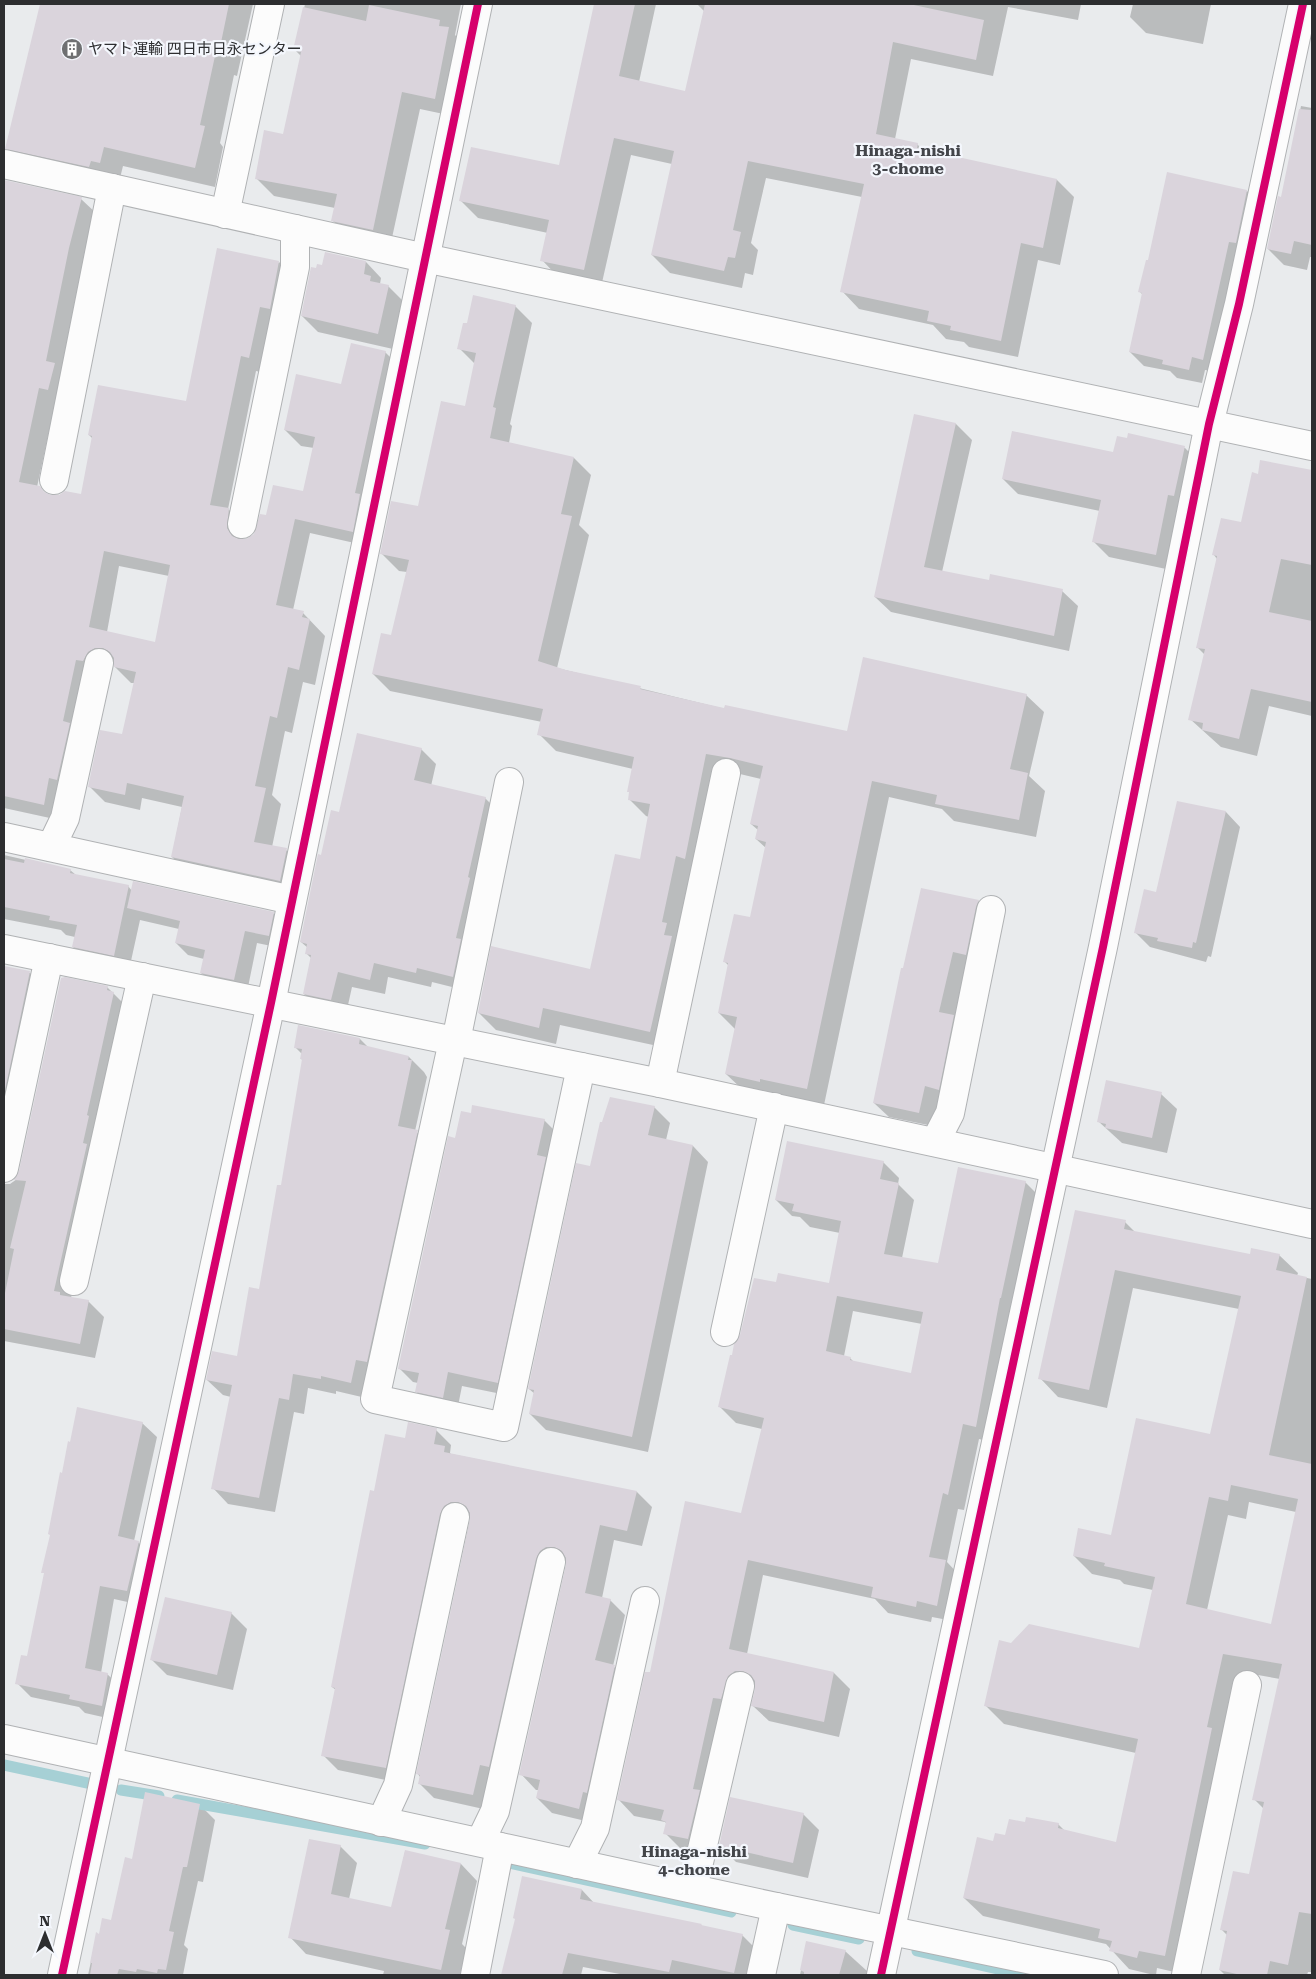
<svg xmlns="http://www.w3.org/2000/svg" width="1316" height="1979" viewBox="0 0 1316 1979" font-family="'Roboto Serif','Noto Sans JP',serif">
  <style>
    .shadow { fill: #0003; fill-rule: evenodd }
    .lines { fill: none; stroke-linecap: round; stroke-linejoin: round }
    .stream { stroke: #a6d0d5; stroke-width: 11 }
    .building { fill: #dad4dc; fill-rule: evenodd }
    .minor-casing { stroke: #b0b2b4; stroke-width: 30 }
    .minor { stroke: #fcfcfc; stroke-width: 28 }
    .cycleway-casing { stroke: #f4f7fd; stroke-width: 11 }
    .cycleway { stroke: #d6006c; stroke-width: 8 }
    .labels { text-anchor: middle; stroke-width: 4.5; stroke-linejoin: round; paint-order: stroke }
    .poi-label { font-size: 15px; fill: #2d2e30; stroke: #f4f7fd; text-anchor: start }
    .neighbourhood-label { font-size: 16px; font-weight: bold; fill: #43454a; stroke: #f4f7fd }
  </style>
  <rect width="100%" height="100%" fill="#e9ebed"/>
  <g class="shadow">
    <polygon points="41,4 253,4 237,76 234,75 220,143 223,147 215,187 123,166 119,182 26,168 7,148"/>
    <polygon points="305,4 461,4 455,35 466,46 453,116 420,109 390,247 350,238 333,221 335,208 274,196 256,178 284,136 301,56 295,50"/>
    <polygon points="595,4 656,4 639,82 686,92 704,11 697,4 1081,4 1078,20 1008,7 993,76 911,59 895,139 917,144 924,151 1057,180 1074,197 1060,265 1038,260 1018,357 969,347 964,342 946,339 933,325 859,309 842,291 862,197 766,178 751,243 758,250 753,275 745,273 742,288 670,273 652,255 672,164 631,155 601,287 559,278 542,260 548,233 478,218 461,201 560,167"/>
    <polygon points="1133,4 1211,4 1203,44 1146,33 1130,17"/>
    <polygon points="1301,106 1312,108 1312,257 1310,257 1307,270 1284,265 1268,249 1282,198"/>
    <path d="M4,181L81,199L97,214L64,405L55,403L37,487L46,494L51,497L82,496L93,439L89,435L187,403L279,262L294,277L265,373L256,371L228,509L244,525L243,540H247L255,535L267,517L304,492L314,448L301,446L285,430L385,352L401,368L368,546L310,533L293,610L303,613L325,636L315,685L303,682L292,733L285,731L272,795L281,804L272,847L286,850L302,865L296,896L188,873L172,857L182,807L142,798L140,810L105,802L89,786L123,736L135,683H131L115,667V663H111L59,820L4,808ZM119,566L169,576L156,643L107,632Z"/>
    <polygon points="1247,191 1260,204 1216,372 1205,370 1202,383 1177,378 1170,371 1144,366 1130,352 1143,295 1139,291"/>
    <polygon points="366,262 381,278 380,284 388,286 404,302 393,349 318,332 302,316 317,270 323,266"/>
    <polygon points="515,306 532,323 510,424 512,426 509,443 574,458 591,475 579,525 589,535 557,668 725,709 847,733 1026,695 1044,712 1029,776 1045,791 1036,837 954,821 942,809 889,797 824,1105 744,1091 726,1074 736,1030 719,1013 729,966 725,962 751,919 766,848 756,839 758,830 751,824 761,779 723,770 667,1048 560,1025 556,1044 496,1030 479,1013 591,971 641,861 649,817 646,816 629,799 633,769 556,751 539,734 542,722 390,691 373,674 392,637 407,572 399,571 381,553 419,508 466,407 475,364 459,348"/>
    <polygon points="915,415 956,424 972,440 942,572 990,582 1062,591 1078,606 1069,651 891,612 875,597"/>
    <polygon points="1129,435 1185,448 1200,463 1171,570 1109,557 1094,542 1100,511 1018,494 1003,479 1114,454 1128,439"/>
    <polygon points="1261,461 1312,471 1312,716 1269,706 1257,756 1221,747 1190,719 1205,655 1197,647 1217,559 1214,555 1242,524 1259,475"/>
    <polygon points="421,749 436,764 431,786 485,798 500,813 468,991 432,982 431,987 388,977 385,994 352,987 346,1014 319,1009 304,994 311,958 306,953 308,948 301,942 322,856 340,813"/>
    <polygon points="1178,803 1226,812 1240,827 1211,957 1208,956 1206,962 1150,947 1135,932 1157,894"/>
    <polygon points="4,855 70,870 76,875 128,886 132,891 273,913 286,926 281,948 257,943 247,992 213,985 201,973 204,959 188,955 176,943 179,929 140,920 129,970 89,962 73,947 75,937 66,935 61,930 4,919"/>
    <polygon points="978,901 993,915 968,1030 933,1126 889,1117 874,1103"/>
    <polygon points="4,967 30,973 45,988 4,1184 10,1184 17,1179 107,987 129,1009 102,1160 71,1298 88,1301 104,1317 95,1358 4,1341"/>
    <polygon points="360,1039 369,1048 409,1057 424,1072 427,1077 415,1131 432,1146 366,1398 336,1391 336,1394 308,1388 304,1414 294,1412 275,1512 228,1504 213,1488 231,1397 223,1395 207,1380 238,1357 260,1290 282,1187 303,1060 301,1059 302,1054 295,1047"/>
    <polygon points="1161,1094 1177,1109 1167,1153 1122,1143 1098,1121"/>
    <polygon points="654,1107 670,1123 666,1140 693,1146 708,1162 648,1452 546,1430 530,1414 535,1394 529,1389 591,1168"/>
    <polygon points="544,1120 558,1134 511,1396 462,1386 457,1411 430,1405 416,1391 418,1383 413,1382 399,1368"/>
    <path d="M883,1162L899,1178L898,1184L914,1200L902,1258L939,1265L1025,1182L1041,1198L991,1442L979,1439L964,1510L958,1509L947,1562L961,1577L953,1621L932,1617L931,1622L888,1613L875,1599L763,1575L747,1654L834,1673L850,1689L839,1737L769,1721L753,1706L756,1687H751L704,1855L681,1849L665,1833L667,1824L665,1822L634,1816L619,1800L651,1673L742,1514L762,1429L736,1423L720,1407L777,1283L830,1284L840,1233L810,1227L800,1217L792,1216L776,1200ZM853,1311L922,1324L912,1375L855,1363L850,1358L844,1356Z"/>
    <path d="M1125,1222L1136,1233L1251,1256L1279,1255L1298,1273L1297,1276L1312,1279V1972H1308L1307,1975H1225L1220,1970L1227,1935L1221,1929L1250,1876L1264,1809L1254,1799L1280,1679L1241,1672L1226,1744L1183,1974L1157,1968L1156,1975H1154L1129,1969L1106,1944L983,1916L964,1898L994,1842L1006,1837L1026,1823L1058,1824L1065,1831L1117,1843L1136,1753L1004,1724L985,1705L1012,1644L1140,1650L1153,1590L1124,1584L1120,1580L1092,1574L1074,1556L1112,1537L1211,1435L1239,1309L1133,1288L1107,1408L1058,1397L1040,1378ZM1249,1502L1296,1512L1272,1625L1207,1610L1228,1515L1246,1519Z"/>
    <polygon points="142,1423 157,1437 134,1541 138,1542 152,1557 141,1605 114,1599 101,1673 107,1674 122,1688 116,1720 85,1713 79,1707 31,1697 17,1683 28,1658 45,1574 43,1572"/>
    <polygon points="436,1430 451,1445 450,1453 451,1454 637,1492 652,1507 642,1546 614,1540 602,1598 610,1600 625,1615 613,1666 629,1681 594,1823 552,1813 537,1798 539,1790 536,1790 521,1774 567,1562 561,1562 488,1810 434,1798 419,1783 420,1777 418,1774 471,1516 466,1517 400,1783 338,1770 323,1755 336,1690 332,1687 375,1492 406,1439"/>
    <polygon points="231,1613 247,1629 233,1690 167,1675 151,1659"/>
    <polygon points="200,1805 215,1820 203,1882 198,1881 184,1945 188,1949 183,1975 88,1975 97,1934 100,1935 112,1921 133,1860"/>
    <polygon points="803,1814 819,1830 808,1878 736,1862 720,1846"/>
    <polygon points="340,1846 357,1863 349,1899 392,1909 405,1852 461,1864 477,1881 462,1944 466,1948 460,1975 383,1975 384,1971 306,1954 290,1937"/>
    <polygon points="523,1877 582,1890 595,1904 701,1925 703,1927 742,1935 757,1950 752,1975 625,1975 583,1967 581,1975 503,1975 516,1919"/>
    <polygon points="807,1942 845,1951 867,1971 869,1975 800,1975"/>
  </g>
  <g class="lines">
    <g class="stream">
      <polyline points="4,1765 92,1784"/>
      <polyline points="121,1790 159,1796"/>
      <polyline points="177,1800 425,1844"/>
      <polyline points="513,1864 731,1912"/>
      <polyline points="793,1925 859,1939"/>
      <polyline points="917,1951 1025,1975"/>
    </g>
  </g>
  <g class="building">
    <polygon points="40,4 229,4 218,57 215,56 200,125 205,126 195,168 104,147 100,163 91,161 89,167 5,149"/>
    <polygon points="594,4 635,4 619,76 685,91 705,4 909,4 984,20 976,60 893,42 876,134 918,143 917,148 1057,179 1043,248 1021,243 1001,341 950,330 951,326 927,321 929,311 840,292 864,184 748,161 733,230 741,232 735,258 728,257 724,271 651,255 674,151 614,138 584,270 540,261 549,220 459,201 471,147 559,165"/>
    <polygon points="369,5 440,20 439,26 449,27 435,99 402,92 373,230 331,221 337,194 255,179 264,130 283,134 301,52 293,50 303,7 366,21"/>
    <polygon points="1299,109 1312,110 1312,245 1294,241 1291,254 1267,249 1278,196 1281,197"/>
    <polygon points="1167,172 1247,190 1236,243 1229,242 1203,360 1192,357 1189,370 1162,364 1163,360 1129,352 1142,293 1138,292 1146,260 1148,260"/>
    <path d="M4,180L82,197L69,248L46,361L55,363L48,390L39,388L19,482L40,486L44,492L51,495H59L65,491L81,494L92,436L88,435L98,385L186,401L217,248L279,261L270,309L260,307L249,358L241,356L210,505L229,508L227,528L232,536L239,539H246L254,534L260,514L266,515L273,485L303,491L315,437L284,430L296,374L341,384L351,343L386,351L355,493L360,494L353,532L295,519L276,605L304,611L302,617L310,619L299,670L288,667L277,718L270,716L255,786L266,788L254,842L287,848L280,881L171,857L184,796L127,783L125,795L88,787L100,730L122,734L136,672L114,667V658L110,652L103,648H95L88,652L83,661L76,660L63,721L70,723L57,780L49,778L44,805L4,796ZM104,551L170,565L155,642L89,627Z"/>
    <polygon points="325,252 366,261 364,274 371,276 370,281 389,285 378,334 301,316 311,267 316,268 317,264 322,265"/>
    <polygon points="473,295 516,305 493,407 496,408 490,438 574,457 561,514 572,516 538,661 566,670 641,686 640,689 724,708 725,705 847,731 863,657 1027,694 1010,769 1028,773 1019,820 935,804 937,795 872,781 807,1089 760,1079 760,1082 725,1074 737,1017 718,1013 728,963 723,962 734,914 750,917 766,842 755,839 758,826 750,824 763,766 730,758 706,754 685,859 676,856 662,922 667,923 664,935 672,936 650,1032 543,1008 539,1028 478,1013 491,946 590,969 615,854 640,859 650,804 628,800 629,792 627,792 634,757 537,735 543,709 372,674 381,633 391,635 409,560 380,554 391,501 418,506 441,401 465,406 476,353 457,349 463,323 467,323"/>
    <polygon points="914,414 956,423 924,567 989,580 990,574 1063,589 1054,636 874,597"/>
    <polygon points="1012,431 1113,452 1117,436 1127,438 1128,433 1185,446 1174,496 1168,495 1156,555 1092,542 1101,500 1002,479"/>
    <polygon points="1260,460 1312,470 1312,565 1281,559 1269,612 1312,621 1312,702 1251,689 1239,739 1202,730 1203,723 1188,720 1205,649 1196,648 1217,556 1212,555 1221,518 1241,522 1252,472 1258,474"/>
    <polygon points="357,733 422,748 414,780 486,797 468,877 470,878 456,938 461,939 453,977 417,968 416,973 374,963 370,980 338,972 331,1000 303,994 311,955 305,954 307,944 300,942 318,854 321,855 331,810 339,812"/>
    <polygon points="1177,801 1226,811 1196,943 1193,942 1192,948 1157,941 1158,938 1134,933 1144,889 1156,892"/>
    <polygon points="25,858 71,869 70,873 129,885 114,956 72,947 77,925 49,920 50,916 4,907 4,859 24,863"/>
    <polygon points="133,881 274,912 269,936 245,931 234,980 200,973 205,950 175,943 180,921 127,908"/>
    <polygon points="921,888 979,900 976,907 966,955 953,952 939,1012 954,1015 939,1090 925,1086 919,1113 873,1103 901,968 903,968"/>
    <polygon points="4,966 30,971 4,1095"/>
    <polygon points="65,977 108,986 107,990 114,992 87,1115 89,1116 83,1143 87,1144 54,1291 60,1292 60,1295 89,1300 80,1344 4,1329 4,1298 14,1249 10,1248 26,1181 14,1180 19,1171 61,978"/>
    <polygon points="298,1025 360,1038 359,1044 409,1056 408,1060 412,1060 398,1126 418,1130 367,1362 356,1360 351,1383 321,1376 321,1379 293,1374 289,1400 279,1398 259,1498 211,1489 232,1385 206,1380 212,1351 237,1356 249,1287 259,1289 277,1185 281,1185 302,1059 300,1059 302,1049 294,1048"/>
    <polygon points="1106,1080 1162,1092 1152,1138 1105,1128 1106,1124 1097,1122"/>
    <polygon points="610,1097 655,1106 648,1135 693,1145 632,1437 529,1414 534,1390 528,1389 576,1163 590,1166 600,1122 602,1122"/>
    <polygon points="472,1105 545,1119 537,1155 546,1157 498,1383 448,1372 443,1398 415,1392 419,1373 398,1369 448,1136 455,1138 461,1111 471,1113"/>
    <path d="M787,1141L884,1161L880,1179L899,1183L884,1254L938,1263L958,1167L1026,1181L1001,1298H1000L976,1427L963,1424L948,1495L943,1493L929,1557L946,1560L937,1606L917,1601L916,1607L871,1597L873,1587L748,1560L729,1649L834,1672L824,1722L751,1706L755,1689V1681L751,1675L743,1671H735L728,1676L721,1699L713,1698L693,1789L700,1790L688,1839L663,1834L666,1822L661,1820L664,1810L617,1800L645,1672H650L685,1501L741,1513L764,1418L718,1407L730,1355H732L734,1344L740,1335L754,1278L776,1282L778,1273L829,1283L841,1221L792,1211L794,1204L775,1200ZM837,1296L923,1312L911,1373L850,1360L851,1357L826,1351Z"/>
    <path d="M1075,1210L1126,1220L1124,1229L1250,1254L1251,1248L1280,1254L1276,1270L1307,1277L1269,1455L1312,1464V1914L1299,1912L1288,1965L1270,1961L1267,1975H1241L1219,1970L1227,1931L1220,1930L1233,1871L1249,1874L1264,1802L1252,1800L1282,1664L1223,1654L1207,1727L1212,1728L1165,1956L1139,1951L1137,1958L1109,1951L1112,1941L1098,1938L1100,1929L963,1898L977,1837L993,1841L995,1833L1005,1835L1009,1819L1025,1822L1026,1817L1059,1823L1058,1828L1116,1842L1138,1739L984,1706L999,1640L1011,1643L1029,1624L1139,1648L1155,1577L1104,1566L1105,1563L1073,1556L1078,1528L1111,1535L1136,1418L1210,1434L1241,1296L1115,1270L1089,1390L1038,1379ZM1231,1485L1298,1499L1271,1624L1186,1604L1209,1497L1228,1501Z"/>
    <polygon points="77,1407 143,1422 118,1536 139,1541 127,1591 100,1586 85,1668 108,1673 102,1706 69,1699 70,1695 15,1684 21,1655 27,1656 44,1573 41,1573 50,1535 48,1534 60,1472 62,1473 68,1441 70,1442"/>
    <polygon points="408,1422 437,1428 434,1444 445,1446 444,1452 637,1491 627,1531 600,1525 585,1593 611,1599 595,1660 615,1665 587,1793 583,1792 579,1809 536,1798 540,1780 519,1775 566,1565 566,1558 562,1551 554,1547 546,1547 540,1551 536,1559 489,1767 480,1765 473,1795 418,1784 420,1775 416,1774 470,1520 470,1513 466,1506 458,1502 451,1502 444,1506 440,1514 386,1768 321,1756 335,1688 331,1687 370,1490 374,1491 385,1434 405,1438"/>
    <polygon points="165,1597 232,1612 217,1675 150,1660"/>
    <polygon points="145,1792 200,1804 187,1867 183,1867 169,1931 174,1932 166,1970 158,1969 157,1973 137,1969 136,1972 119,1969 117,1975 90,1975 92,1963 90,1963 96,1932 99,1934 102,1918 111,1920 125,1857 132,1859"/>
    <polygon points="730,1797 804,1813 793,1863 719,1846"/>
    <polygon points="309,1839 341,1845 331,1894 391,1907 405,1850 461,1863 445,1929 450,1930 441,1970 288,1938"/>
    <polygon points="522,1876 582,1889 580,1899 702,1924 701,1925 743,1934 734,1973 672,1960 669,1972 568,1953 562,1975 501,1975 515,1919 513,1918"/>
    <polygon points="806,1941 846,1950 839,1975 804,1975 804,1972 800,1970"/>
  </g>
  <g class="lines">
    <g class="minor-casing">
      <g id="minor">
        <polyline points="4,164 425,258 1312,446"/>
        <polyline points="225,214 270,4"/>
        <polyline points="54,480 112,188"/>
        <polyline points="242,524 295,267 295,229"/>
        <polyline points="4,837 292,900"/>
        <polyline points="51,847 65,818 99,663"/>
        <polyline points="4,949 660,1083 1312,1224"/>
        <polyline points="453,1041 375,1399 504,1427 581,1067"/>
        <polyline points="456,1041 509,782"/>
        <polyline points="660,1083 726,773"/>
        <polyline points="935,1142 950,1113 991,910"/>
        <polyline points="4,1168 49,958"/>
        <polyline points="74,1281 142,977"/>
        <polyline points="725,1332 774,1107"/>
        <polyline points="4,1739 776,1907 1104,1975"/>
        <polyline points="381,1822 398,1785 455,1517"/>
        <polyline points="480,1842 495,1811 551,1562"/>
        <polyline points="577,1864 595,1828 645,1601"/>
        <polyline points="693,1888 740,1686"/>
        <polyline points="62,1975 271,1003 478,4"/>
        <polyline points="475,1975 500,1847"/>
        <polyline points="761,1975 776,1907"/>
        <polyline points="881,1975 1103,947 1209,424 1239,304 1303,4"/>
        <polyline points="1186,1975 1247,1685"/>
      </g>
    </g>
    <use href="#minor" class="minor"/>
    <g class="cycleway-casing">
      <g id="cycleway">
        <polyline points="62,1975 271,1003 478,4"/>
        <polyline points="881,1975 1103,947 1209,424 1239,304 1303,4"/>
      </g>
    </g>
    <use href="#cycleway" class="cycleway"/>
  </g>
  <defs>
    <g id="building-disc" transform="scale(1.125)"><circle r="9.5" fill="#6f7072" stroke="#f4f7fd"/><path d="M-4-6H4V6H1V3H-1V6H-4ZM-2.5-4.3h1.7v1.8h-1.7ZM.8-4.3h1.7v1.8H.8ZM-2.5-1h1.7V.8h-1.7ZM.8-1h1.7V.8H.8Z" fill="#fff"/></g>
  </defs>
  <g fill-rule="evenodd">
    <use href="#building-disc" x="72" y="49"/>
  </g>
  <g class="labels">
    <g class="poi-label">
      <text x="88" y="54">ヤマト運輸 四日市日永センター</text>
    </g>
    <g class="neighbourhood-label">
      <text x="908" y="156">Hinaga-nishi<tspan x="908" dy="18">3-chome</tspan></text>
      <text x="694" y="1857">Hinaga-nishi<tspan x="694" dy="18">4-chome</tspan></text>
    </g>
  </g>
  <rect width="1316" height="1979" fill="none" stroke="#2d2e30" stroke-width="10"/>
  <g transform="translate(45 1934)" stroke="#f4f7fd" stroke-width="4" paint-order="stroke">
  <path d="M0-4L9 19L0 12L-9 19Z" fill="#2d2e30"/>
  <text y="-8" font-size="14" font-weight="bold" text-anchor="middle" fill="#2d2e30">N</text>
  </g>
</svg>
